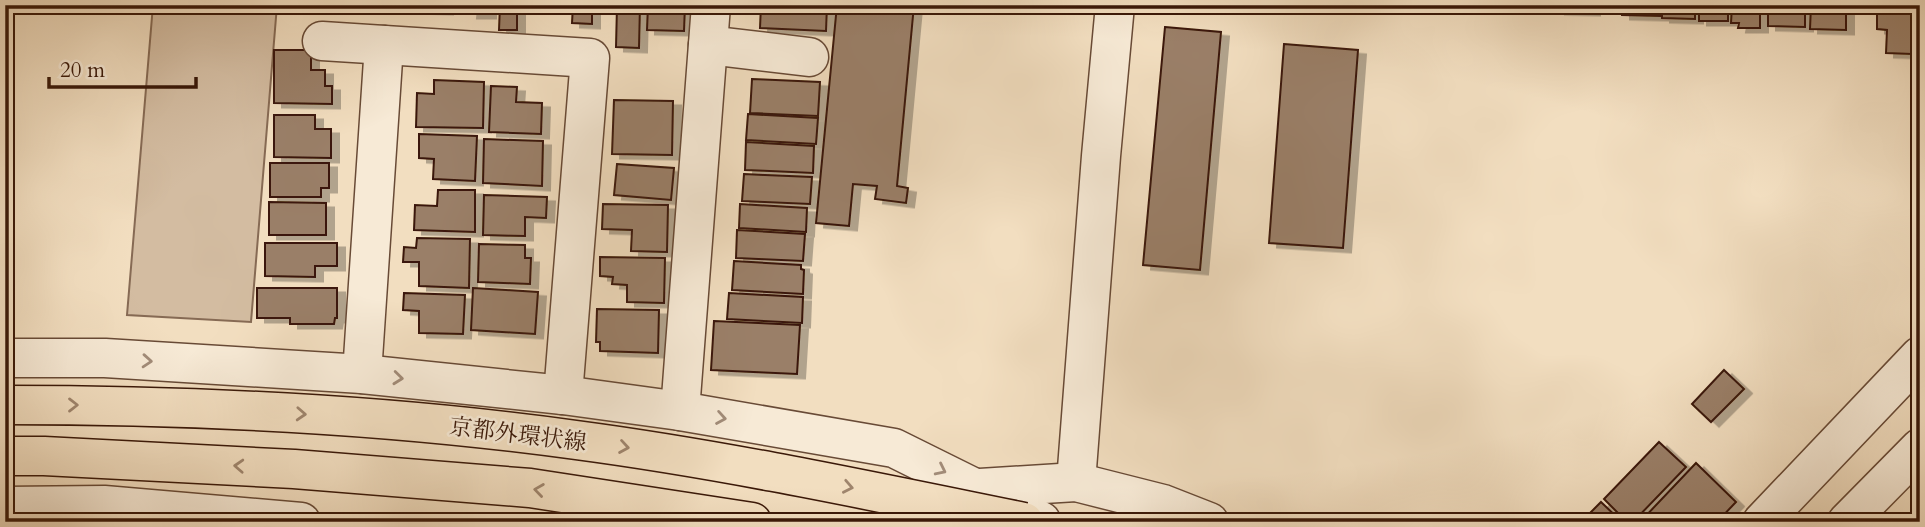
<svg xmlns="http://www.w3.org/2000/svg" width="1925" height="527" viewBox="0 0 1925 527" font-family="Cardo,'Noto Serif JP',serif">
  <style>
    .green { fill: #d3bca1; stroke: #866a54; stroke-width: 2 }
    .building { fill: #9a7f68; stroke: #3a1808; stroke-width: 2; filter: url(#shadow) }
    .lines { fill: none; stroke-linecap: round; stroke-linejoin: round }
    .minor-casing { stroke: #684a36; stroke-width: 41 }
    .major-casing { stroke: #3a1808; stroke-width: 41 }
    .minor { stroke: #f7ead6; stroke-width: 38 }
    .major { stroke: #f2dec0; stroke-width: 38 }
    .major-bridge-casing { stroke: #3a1808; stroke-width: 41; stroke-linecap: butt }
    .major-bridge { stroke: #f2dec0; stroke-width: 38 }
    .oneway { stroke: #a28c79 }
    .oneway2 { stroke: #9f856d }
    .labels { text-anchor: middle; stroke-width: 5; stroke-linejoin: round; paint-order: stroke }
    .street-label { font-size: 23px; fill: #3a1808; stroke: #f7ead6 }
  </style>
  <defs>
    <filter id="shadow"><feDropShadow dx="8" dy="4.5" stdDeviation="0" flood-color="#0004"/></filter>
  </defs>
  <rect width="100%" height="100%" fill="#f2dec0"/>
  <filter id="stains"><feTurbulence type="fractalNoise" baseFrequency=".00286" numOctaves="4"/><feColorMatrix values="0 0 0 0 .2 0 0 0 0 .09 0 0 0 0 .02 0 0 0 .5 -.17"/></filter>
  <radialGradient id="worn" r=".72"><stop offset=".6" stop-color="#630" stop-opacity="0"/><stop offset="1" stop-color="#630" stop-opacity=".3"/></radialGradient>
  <polygon class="green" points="153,5 277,5 251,322 127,315"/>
  <g class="building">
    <polygon points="424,5 445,5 445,10 424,9"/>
    <polygon points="470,5 488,5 488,14 469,14"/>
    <polygon points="500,5 517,5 517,30 499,30"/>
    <polygon points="573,5 592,5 592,24 572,23"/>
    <polygon points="604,5 640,5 639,48 616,47 617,6"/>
    <polygon points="648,5 685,5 684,31 647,30"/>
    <polygon points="761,5 827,5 826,31 760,28"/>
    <polygon points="837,5 914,5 897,186 908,188 906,203 875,199 877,186 853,184 849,226 816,223"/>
    <polygon points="1519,5 1555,5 1555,9 1519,8"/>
    <polygon points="1557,5 1592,5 1592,11 1557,10"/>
    <polygon points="1622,5 1660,5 1660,16 1622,15"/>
    <polygon points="1662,5 1695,5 1695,19 1662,18"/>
    <rect x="1699" y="5" width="29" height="16"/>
    <polygon points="1732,5 1760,5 1760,28 1738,28 1739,23 1731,23"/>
    <polygon points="1768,5 1805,5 1805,27 1768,26"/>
    <polygon points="1811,5 1846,5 1846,30 1810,29"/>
    <polygon points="1877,5 1913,5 1912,54 1886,53 1887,30 1877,29"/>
    <polygon points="1917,5 1920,5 1920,53 1916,52"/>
    <polygon points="1165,27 1221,32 1200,270 1143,265"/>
    <polygon points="1284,44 1358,50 1343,248 1269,243"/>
    <polygon points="274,50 311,50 311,70 325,70 325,86 332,86 332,104 274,103"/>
    <polygon points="752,79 820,82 818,116 750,113"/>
    <polygon points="434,80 484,82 483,128 416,127 417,93 434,94"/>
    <polygon points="491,86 517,87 516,102 542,103 541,134 489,132"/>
    <polygon points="614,100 673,101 672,155 612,154"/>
    <polygon points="748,114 818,118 816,144 746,140"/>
    <polygon points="274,115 315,115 315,129 331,129 331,158 274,157"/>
    <polygon points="419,134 477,136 475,181 433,179 434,159 419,158"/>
    <polygon points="484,139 543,141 542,186 483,183"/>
    <polygon points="746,142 814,146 813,173 745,170"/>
    <polygon points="270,163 329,163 329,188 321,188 321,197 270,197"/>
    <polygon points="617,164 674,168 671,200 614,195"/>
    <polygon points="744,174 812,177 810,204 742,201"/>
    <polygon points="438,190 475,190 475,232 414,230 415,205 437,206"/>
    <polygon points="484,195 547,197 546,218 525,217 525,236 483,235"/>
    <polygon points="269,202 326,203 326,235 269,235"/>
    <polygon points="603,204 668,205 667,252 631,251 632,230 602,229"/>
    <polygon points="740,204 807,208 806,232 739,228"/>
    <polygon points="737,230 805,234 803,261 736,258"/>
    <polygon points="417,238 470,239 469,288 419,286 419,262 403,262 404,247 416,248"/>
    <polygon points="265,243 337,243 337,266 315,266 315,277 265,276"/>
    <polygon points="479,244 525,245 525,258 531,258 530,284 478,282"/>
    <polygon points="600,257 665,258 664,303 627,302 627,285 612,284 613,277 600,276"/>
    <polygon points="734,261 801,265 801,269 804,270 803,294 732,290"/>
    <polygon points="257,288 337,288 337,318 335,318 334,324 290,324 290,318 257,318"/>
    <polygon points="473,288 538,292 535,334 471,330"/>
    <polygon points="404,293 465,295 463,334 419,333 419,311 403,310"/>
    <polygon points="729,293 803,297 802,323 727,319"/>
    <polygon points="597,309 659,310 658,353 600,351 600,342 596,342"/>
    <polygon points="714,321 800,325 797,374 711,370"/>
    <polygon points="1724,370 1744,389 1711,422 1692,404"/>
    <polygon points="1659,442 1686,467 1633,522 1627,522 1604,499"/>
    <polygon points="1696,463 1736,502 1717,522 1640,522"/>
    <polygon points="1601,502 1622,522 1581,522"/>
  </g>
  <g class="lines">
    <g class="minor-casing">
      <g id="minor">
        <polyline points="322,41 590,58 563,395"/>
        <polyline points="708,45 809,57"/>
        <polyline points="5,358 105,358 362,374 563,395 680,411 894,448 1041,521"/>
        <polyline points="362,374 384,45"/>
        <polyline points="680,411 711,5"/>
        <polyline points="1076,482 1101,156 1115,5"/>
        <polyline points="980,488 1076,482 1163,504 1209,522"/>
        <polyline points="5,506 104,505 301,522"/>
        <polyline points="1762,522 1920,356"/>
        <polyline points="1847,522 1920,448"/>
      </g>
    </g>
    <g class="major-casing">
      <polyline id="major" points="5,456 44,456 294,469 530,488 752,522"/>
    </g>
    <use href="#minor" class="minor"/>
    <use href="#major" class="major"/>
    <g class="major-bridge-casing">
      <path id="major-bridge" d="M5,405C196,405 387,414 576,440C727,460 876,492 1024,522"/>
    </g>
    <use href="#major-bridge" class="major-bridge"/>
  </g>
  <defs><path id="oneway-chevron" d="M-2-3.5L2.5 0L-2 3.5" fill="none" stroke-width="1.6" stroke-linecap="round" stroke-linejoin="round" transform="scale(1.75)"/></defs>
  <g class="oneway">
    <use href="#oneway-chevron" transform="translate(147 361) rotate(4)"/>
    <use href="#oneway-chevron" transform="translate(398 378) rotate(6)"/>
    <use href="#oneway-chevron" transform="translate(721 418) rotate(10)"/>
    <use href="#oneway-chevron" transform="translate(941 470) rotate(26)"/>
  </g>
  <g class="oneway2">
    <use href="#oneway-chevron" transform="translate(73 405)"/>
    <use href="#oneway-chevron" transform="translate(301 414) rotate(3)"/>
    <use href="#oneway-chevron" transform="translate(624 447) rotate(9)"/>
    <use href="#oneway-chevron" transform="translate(239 466) rotate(-177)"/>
    <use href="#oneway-chevron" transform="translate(848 487) rotate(11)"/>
    <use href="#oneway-chevron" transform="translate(539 490) rotate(-172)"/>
  </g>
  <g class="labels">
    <g class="street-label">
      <text transform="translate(518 434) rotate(7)" y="8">京都外環状線</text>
    </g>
  </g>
  <rect width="1925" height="527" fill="none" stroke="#f2dec0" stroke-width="28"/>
  <rect x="7" y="7" width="1911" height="513" fill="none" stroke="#3a1808" stroke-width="3.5"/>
  <rect x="14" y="14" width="1897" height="499" fill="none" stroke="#3a1808" stroke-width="2"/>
  <path d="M49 77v10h147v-10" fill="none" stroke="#3a1808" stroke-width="3.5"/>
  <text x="60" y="77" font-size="21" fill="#3a1808" stroke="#f7ead6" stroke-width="5" paint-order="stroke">20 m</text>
  <rect width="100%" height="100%" filter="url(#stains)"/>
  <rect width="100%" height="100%" fill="url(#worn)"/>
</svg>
